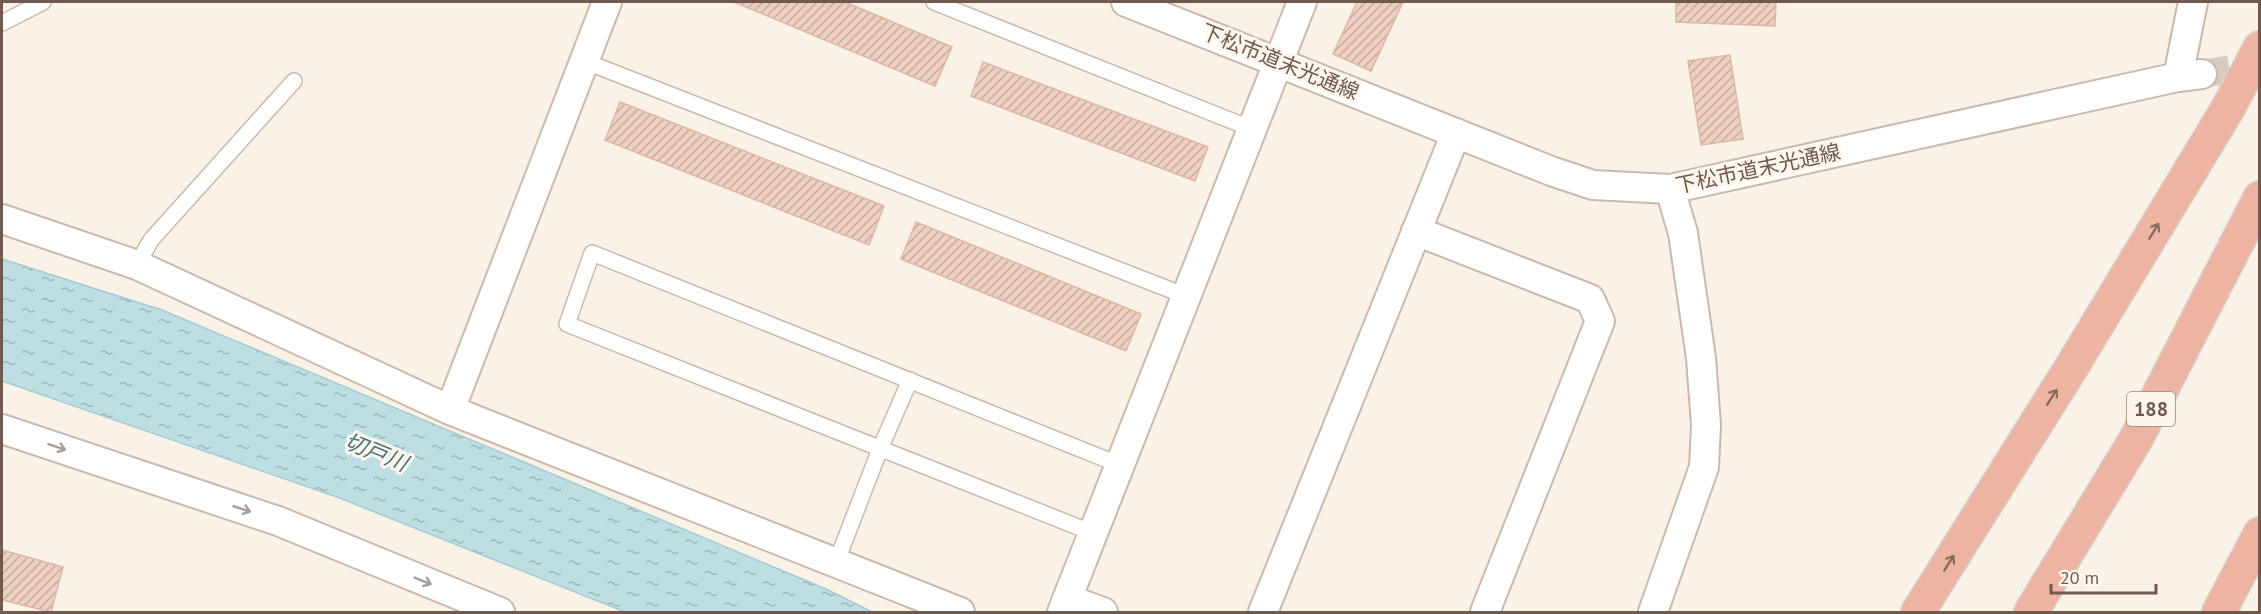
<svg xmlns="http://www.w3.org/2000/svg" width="2261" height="614" viewBox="0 0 2261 614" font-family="'PT Sans','Noto Sans JP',sans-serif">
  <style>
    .water { fill: url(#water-ripples); stroke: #a4cdd2; stroke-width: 1.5 }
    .building { fill: url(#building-hatch); stroke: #deb7a3; stroke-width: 1.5 }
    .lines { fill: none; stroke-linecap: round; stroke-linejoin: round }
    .street-tunnel { stroke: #d8ccc0; stroke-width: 28; stroke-dasharray: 28 14; stroke-linecap: butt }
    .lane-casing { stroke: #cbb9ae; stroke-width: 18 }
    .street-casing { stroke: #cbb9ae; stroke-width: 32 }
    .highway-casing { stroke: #d7d1cd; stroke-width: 36 }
    .lane { stroke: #fff; stroke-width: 15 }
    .street { stroke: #fff; stroke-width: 28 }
    .highway { stroke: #eeb4a3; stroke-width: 33 }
    .oneway { stroke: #8a6b5f }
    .oneway2 { stroke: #aa9b95 }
    .labels { text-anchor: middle; stroke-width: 6; stroke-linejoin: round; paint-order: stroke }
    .shield { fill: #fdf6ec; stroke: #9b887d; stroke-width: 1.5 }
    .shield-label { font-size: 20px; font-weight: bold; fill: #71594e }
    .street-label { font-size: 21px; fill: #71594e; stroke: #fdf6ec }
    .water-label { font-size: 22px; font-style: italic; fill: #47757b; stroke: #fdf6ec }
  </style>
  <defs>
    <pattern id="water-ripples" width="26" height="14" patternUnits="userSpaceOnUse" patternTransform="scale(1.5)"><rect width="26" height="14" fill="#bddee2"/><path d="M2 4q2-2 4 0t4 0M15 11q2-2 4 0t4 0" fill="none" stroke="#9eb7b9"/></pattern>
    <pattern id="building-hatch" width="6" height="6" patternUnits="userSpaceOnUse" patternTransform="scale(1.5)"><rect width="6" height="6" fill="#edd0c1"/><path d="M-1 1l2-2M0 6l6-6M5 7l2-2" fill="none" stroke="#c4ac9f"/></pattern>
  </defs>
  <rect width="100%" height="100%" fill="#faf2e6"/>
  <polygon class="water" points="2,259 162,310 826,589 872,612 625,612 337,497 2,381"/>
  <g class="building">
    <polygon points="734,2 845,2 952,47 935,86"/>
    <polygon points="1357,2 1403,2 1371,71 1333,54"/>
    <polygon points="1676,2 1776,2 1775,26 1676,22"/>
    <polygon points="1730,55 1743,139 1701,145 1688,61"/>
    <polygon points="983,62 1208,147 1195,181 971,96"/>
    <polygon points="620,102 884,206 869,245 605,140"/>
    <polygon points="916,222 1141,314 1126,351 901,259"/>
    <polygon points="2,550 63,567 51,612 2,600"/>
  </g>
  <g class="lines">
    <polyline class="street-tunnel" points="2202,74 2260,64"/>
    <g class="lane-casing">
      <g id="lane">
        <polyline points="934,2 1252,129"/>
        <polyline points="2,23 43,2"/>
        <polyline points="584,61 1186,296"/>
        <polyline points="137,265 151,240 294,81"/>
        <polyline points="1093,533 567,324 592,253 1120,465"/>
        <polyline points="836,563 880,449 910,380"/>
      </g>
    </g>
    <g class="street-casing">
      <g id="street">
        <polyline points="1126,2 1551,171 1593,185 1670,189 2178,77 2202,74"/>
        <polyline points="2178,77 2193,2"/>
        <polyline points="2,219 137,265 450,410 960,612"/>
        <polyline points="1416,231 1590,299 1600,321 1485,612"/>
        <polyline points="450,410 607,2"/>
        <polyline points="2,429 278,521 500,612"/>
        <polyline points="1067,599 1103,612"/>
        <polyline points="1062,612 1302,2"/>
        <polyline points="1263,612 1456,133"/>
        <polyline points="1653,612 1704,467 1706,425 1701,358 1683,233 1670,189"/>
      </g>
    </g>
    <g class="highway-casing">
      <g id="highway">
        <polyline points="1918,612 2071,368 2227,110 2260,48"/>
        <polyline points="2031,612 2136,439 2260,198"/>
        <polyline points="2219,612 2260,534"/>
      </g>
    </g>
    <use href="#lane" class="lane"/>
    <use href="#street" class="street"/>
    <use href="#highway" class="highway"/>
  </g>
  <defs><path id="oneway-shaft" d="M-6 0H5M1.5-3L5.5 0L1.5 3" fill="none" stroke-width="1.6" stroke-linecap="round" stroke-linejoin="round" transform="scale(1.5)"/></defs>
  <g class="oneway">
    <use href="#oneway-shaft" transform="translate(2154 231) rotate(-59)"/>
    <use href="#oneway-shaft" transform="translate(2052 397) rotate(-58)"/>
    <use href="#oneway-shaft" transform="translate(1949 563) rotate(-58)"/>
  </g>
  <g class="oneway2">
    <use href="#oneway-shaft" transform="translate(57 447) rotate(18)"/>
    <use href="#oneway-shaft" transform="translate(242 509) rotate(18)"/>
    <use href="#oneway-shaft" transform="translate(423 581) rotate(22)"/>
  </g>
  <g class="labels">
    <rect class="shield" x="2127" y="392" width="48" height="34" rx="4.5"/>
    <g class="shield-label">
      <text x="2151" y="416">188</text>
    </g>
    <g class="street-label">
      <text transform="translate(1280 62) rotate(22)" y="7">下松市道末光通線</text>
      <text transform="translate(1758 169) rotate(-12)" y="7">下松市道末光通線</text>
    </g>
    <g class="water-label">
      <text transform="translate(376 452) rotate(22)" y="8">切戸川</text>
    </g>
  </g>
  <rect width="2261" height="614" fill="none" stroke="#71594e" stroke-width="6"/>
  <path d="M2051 584v9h105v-9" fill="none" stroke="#71594e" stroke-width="3"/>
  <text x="2060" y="584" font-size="18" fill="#71594e" stroke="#fdf6ec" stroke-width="4.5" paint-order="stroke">20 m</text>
</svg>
